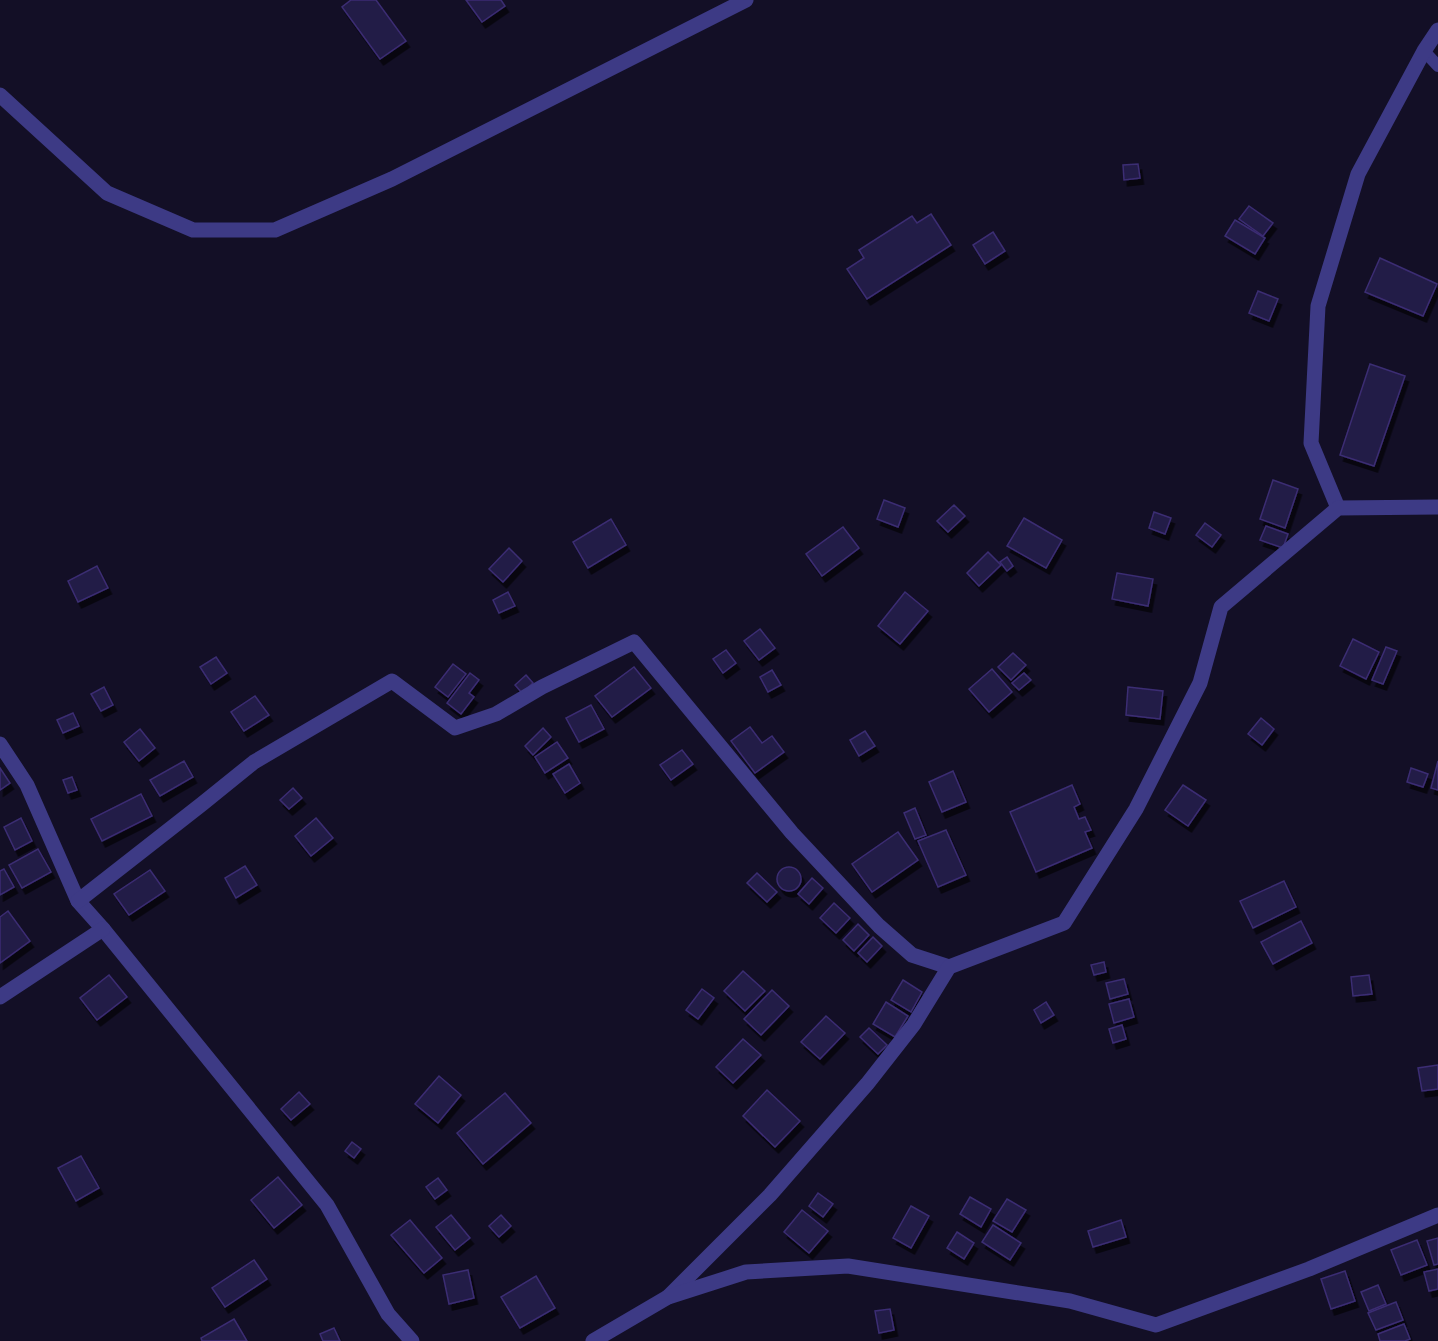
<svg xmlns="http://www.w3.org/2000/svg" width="1438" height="1341" viewBox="0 0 1438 1341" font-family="'Public Sans',sans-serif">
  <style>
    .building { fill: #241b47; stroke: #3b2d73; stroke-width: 1.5; filter: url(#shadow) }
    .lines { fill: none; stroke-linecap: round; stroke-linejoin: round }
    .service { stroke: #3d3a85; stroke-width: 12 }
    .minor { stroke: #3d3a85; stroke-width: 15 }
  </style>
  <defs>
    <filter id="shadow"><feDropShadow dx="3.5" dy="6" stdDeviation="0" flood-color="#0009"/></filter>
  </defs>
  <rect width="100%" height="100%" fill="#130f26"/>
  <g class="building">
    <polygon points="351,0 376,0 406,41 380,59 342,7"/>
    <polygon points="466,0 501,0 505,6 482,22"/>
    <polygon points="1138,164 1140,178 1124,180 1123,165"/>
    <polygon points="1249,206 1273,223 1263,236 1239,219"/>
    <polygon points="931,214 951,245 867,299 847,269 864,258 859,250 912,216 917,223"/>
    <polygon points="1235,220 1265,238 1255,254 1225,236"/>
    <polygon points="993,232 1005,251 985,264 973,245"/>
    <polygon points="1380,258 1437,284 1423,316 1365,292"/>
    <polygon points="1258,291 1278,299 1269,321 1249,313"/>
    <polygon points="1370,364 1405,376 1374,466 1340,455"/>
    <polygon points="1273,480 1298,489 1285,528 1260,519"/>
    <polygon points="884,500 905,508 898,527 877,519"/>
    <polygon points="954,505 965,516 948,532 937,521"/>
    <polygon points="1154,512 1171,518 1165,534 1149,528"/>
    <polygon points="1024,518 1062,540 1046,568 1007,546"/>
    <polygon points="611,519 626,545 588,568 573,542"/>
    <polygon points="1205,523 1221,535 1212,547 1196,535"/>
    <polygon points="1266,526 1288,534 1283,548 1260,540"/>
    <polygon points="843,527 859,548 822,576 806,554"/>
    <polygon points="509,548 522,561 503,582 489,569"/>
    <polygon points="988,552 1001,565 979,586 967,573"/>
    <polygon points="1007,557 1013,566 1007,571 1000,562"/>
    <polygon points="97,566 108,588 78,602 68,581"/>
    <polygon points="1117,573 1153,579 1148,606 1112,599"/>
    <polygon points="508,592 515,606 499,613 493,600"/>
    <polygon points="905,592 928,611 900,644 878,626"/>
    <polygon points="760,629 775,648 759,660 744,641"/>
    <polygon points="1353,639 1379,652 1366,679 1340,666"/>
    <polygon points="1386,647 1397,651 1383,684 1372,680"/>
    <polygon points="726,650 736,663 723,673 713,659"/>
    <polygon points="1013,653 1026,665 1011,680 998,667"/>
    <polygon points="216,657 227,673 211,684 200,667"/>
    <polygon points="453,664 466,674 448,697 435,687"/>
    <polygon points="634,667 651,688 612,717 595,696"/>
    <polygon points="992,669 1012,692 989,712 969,689"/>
    <polygon points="772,670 781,685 768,692 760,677"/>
    <polygon points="470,673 479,680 469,693 474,697 461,714 447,703"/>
    <polygon points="1024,673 1031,680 1019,690 1012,683"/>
    <polygon points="526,675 533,683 522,693 515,685"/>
    <polygon points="104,687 113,705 101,711 91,694"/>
    <polygon points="1128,687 1163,691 1160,719 1126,715"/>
    <polygon points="255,696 269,715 244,731 231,712"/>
    <polygon points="591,705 604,729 579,742 566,718"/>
    <polygon points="73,713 79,726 63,733 57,720"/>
    <polygon points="1261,718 1274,729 1262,745 1248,734"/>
    <polygon points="750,727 762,743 772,736 784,752 755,773 731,741"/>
    <polygon points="543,728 551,737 533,755 525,746"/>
    <polygon points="140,729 155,748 139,761 124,742"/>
    <polygon points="865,731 875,746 859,756 850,740"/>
    <polygon points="557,742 568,758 545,773 535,757"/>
    <polygon points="682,750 693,764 671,780 660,765"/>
    <polygon points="184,761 193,777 160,796 150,780"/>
    <polygon points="1438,761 1438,790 1431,788"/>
    <polygon points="569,764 580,783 565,793 553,774"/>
    <polygon points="0,768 10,783 0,790"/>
    <polygon points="1411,768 1428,774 1423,787 1407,782"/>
    <polygon points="953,771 966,802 942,812 929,782"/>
    <polygon points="72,777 77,790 68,793 63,780"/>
    <polygon points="1072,785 1080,804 1074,807 1079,819 1085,817 1091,830 1085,832 1092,848 1036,872 1010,812"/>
    <polygon points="1183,785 1206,800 1188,826 1165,810"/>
    <polygon points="293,788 302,798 289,809 280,800"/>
    <polygon points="141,794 152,816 102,841 91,819"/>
    <polygon points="915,808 926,835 915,839 904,813"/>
    <polygon points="21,818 32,841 15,850 4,827"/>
    <polygon points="316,818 333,838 311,856 295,836"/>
    <polygon points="946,830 966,875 938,887 918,841"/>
    <polygon points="898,832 918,860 872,892 852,864"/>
    <polygon points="38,849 51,872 22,888 9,865"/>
    <polygon points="245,866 257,885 236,898 225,878"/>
    <circle cx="789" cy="879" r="12"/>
    <polygon points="4,869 14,887 0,895 0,871"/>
    <polygon points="150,870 165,891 129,915 114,894"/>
    <polygon points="757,873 777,892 767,902 747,883"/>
    <polygon points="812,878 823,888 809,904 798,894"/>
    <polygon points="1284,881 1296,907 1253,928 1240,901"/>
    <polygon points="834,903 850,918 836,933 820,918"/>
    <polygon points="8,911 30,941 0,963 0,917"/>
    <polygon points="1301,921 1312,943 1273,964 1261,942"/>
    <polygon points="858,924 869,935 854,951 843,940"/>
    <polygon points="873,937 882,946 867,962 858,953"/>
    <polygon points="1104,962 1106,972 1094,975 1091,965"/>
    <polygon points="743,971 765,991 745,1011 724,991"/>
    <polygon points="109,975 127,997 97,1020 80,998"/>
    <polygon points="1369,975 1372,994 1353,996 1351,977"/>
    <polygon points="1124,979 1128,994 1110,999 1106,983"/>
    <polygon points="903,980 922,992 911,1012 891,1000"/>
    <polygon points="702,989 714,998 698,1019 686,1010"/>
    <polygon points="772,990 789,1006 761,1035 744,1019"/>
    <polygon points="1129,999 1134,1017 1114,1023 1109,1004"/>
    <polygon points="886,1002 908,1016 895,1037 873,1024"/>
    <polygon points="1046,1002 1054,1015 1041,1023 1034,1010"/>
    <polygon points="826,1016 845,1033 820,1059 801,1042"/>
    <polygon points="1122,1025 1126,1039 1113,1043 1109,1029"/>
    <polygon points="869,1028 887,1045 878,1054 860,1037"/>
    <polygon points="743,1039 761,1055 733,1083 716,1067"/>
    <polygon points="1438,1065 1438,1089 1422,1091 1418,1068"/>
    <polygon points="439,1076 461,1095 438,1123 415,1104"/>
    <polygon points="767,1090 800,1121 775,1147 743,1116"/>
    <polygon points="299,1092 310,1104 291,1120 281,1109"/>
    <polygon points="505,1093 531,1123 483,1164 457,1133"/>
    <polygon points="352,1142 361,1149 354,1158 345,1151"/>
    <polygon points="81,1156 99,1188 76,1201 58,1168"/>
    <polygon points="278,1177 302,1205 274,1228 251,1200"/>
    <polygon points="438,1178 447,1190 435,1199 426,1187"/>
    <polygon points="818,1193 833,1204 823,1217 809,1206"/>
    <polygon points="970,1197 991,1209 981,1227 960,1214"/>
    <polygon points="1007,1199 1026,1210 1012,1232 993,1221"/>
    <polygon points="911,1206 929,1216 911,1248 893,1238"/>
    <polygon points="802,1210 828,1231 809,1253 784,1232"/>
    <polygon points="451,1215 470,1238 455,1250 436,1227"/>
    <polygon points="501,1215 511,1226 499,1237 489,1226"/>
    <polygon points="410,1220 442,1258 424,1273 391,1235"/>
    <polygon points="1121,1220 1126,1237 1093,1247 1088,1231"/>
    <polygon points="993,1225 1021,1243 1010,1260 982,1242"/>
    <polygon points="957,1232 974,1243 964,1259 947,1248"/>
    <polygon points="1438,1238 1438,1264 1434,1265 1427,1241"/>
    <polygon points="1417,1240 1427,1265 1401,1275 1391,1250"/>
    <polygon points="254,1260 267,1279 225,1307 212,1288"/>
    <polygon points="1438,1269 1438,1289 1429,1291 1424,1272"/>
    <polygon points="468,1270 474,1298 449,1304 443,1275"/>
    <polygon points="1345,1271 1355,1301 1331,1309 1321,1279"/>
    <polygon points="536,1276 555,1308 520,1328 501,1297"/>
    <polygon points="1378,1285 1386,1304 1369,1311 1361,1292"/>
    <polygon points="1396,1302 1403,1320 1376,1330 1368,1313"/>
    <polygon points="890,1309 894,1330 879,1333 875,1311"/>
    <polygon points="234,1319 247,1341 202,1341 201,1338"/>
    <polygon points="1404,1324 1410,1339 1405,1341 1380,1341 1378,1334"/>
    <polygon points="334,1328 340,1341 323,1341 320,1334"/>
  </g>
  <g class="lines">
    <polyline class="service" points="1424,51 1438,66"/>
    <g class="minor">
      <polyline points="0,95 107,193 193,230 275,230 392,179 746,0"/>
      <polyline points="1338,508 1311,443 1318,306 1358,174 1424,51 1438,30"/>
      <polyline points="0,744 27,785 78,901 103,929 327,1205 388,1314 412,1341"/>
      <polyline points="78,901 202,804 254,762 392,681 455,728 496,714 542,687 634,642 792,833 879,926 912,955 949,967"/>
      <polyline points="0,997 103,929"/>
      <polyline points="668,1297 770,1195 867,1084 914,1024 949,967 1064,923 1136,809 1200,683 1221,607 1338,508 1438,507"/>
      <polyline points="593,1341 668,1297 746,1272 848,1266 1070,1301 1156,1325 1309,1269 1438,1215"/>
    </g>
  </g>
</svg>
